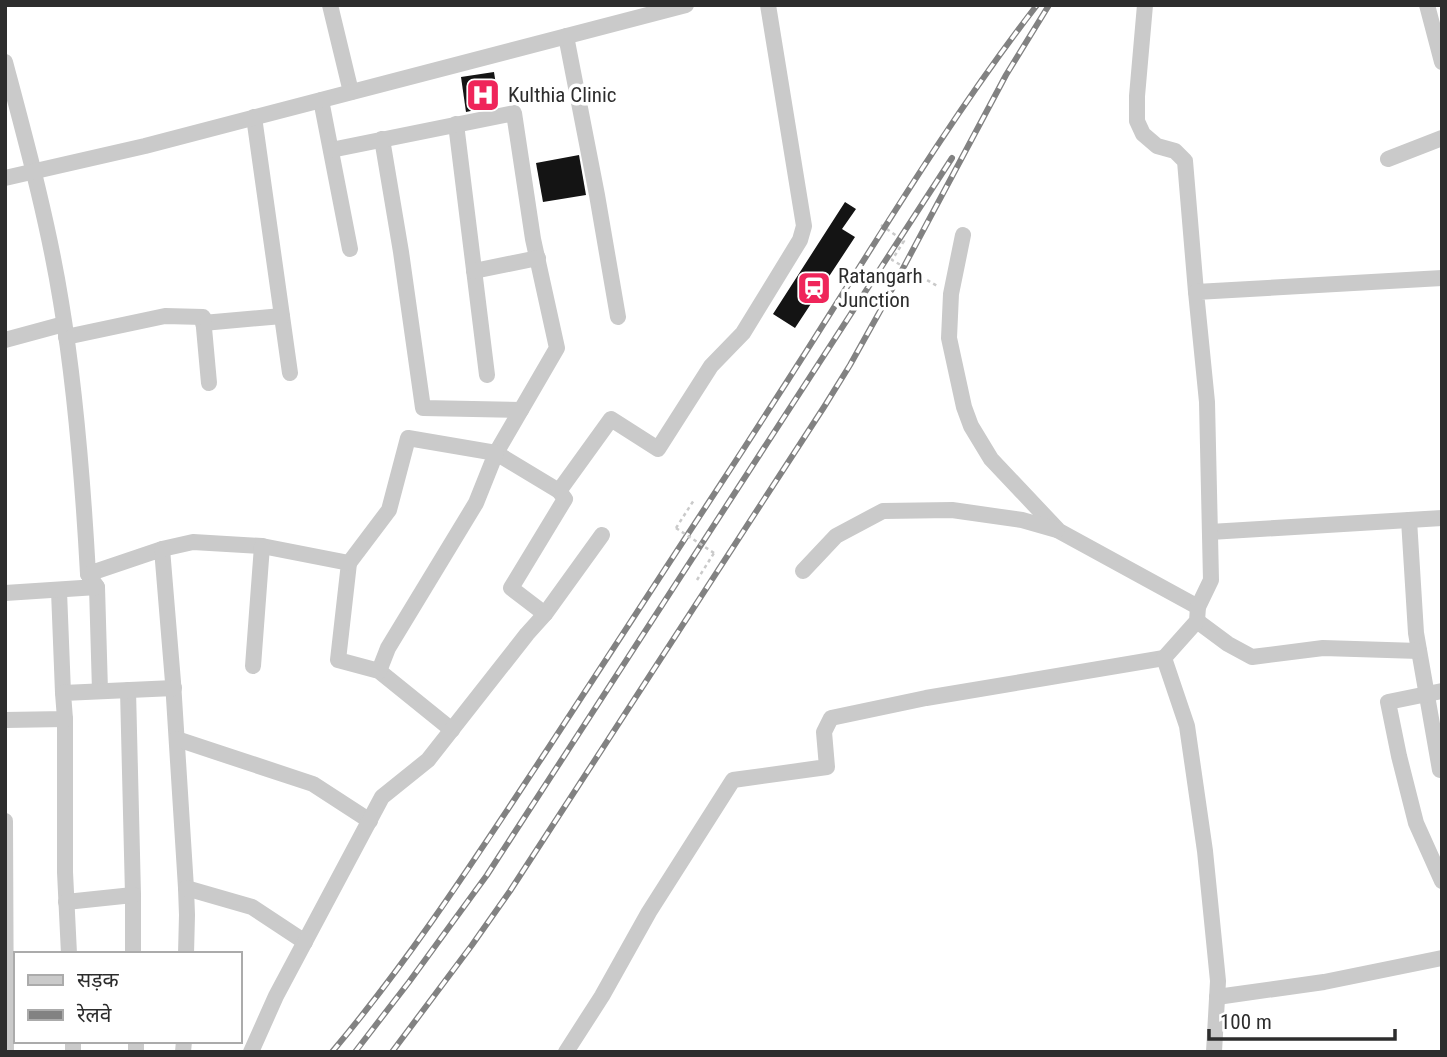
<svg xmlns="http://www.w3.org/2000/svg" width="1447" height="1057" viewBox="0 0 1447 1057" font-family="'Roboto Condensed','Noto Sans Devanagari',sans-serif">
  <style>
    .building { fill: #141414 }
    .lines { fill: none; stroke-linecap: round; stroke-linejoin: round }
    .path { stroke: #cacaca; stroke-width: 2.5; stroke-dasharray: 3.5 3.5; stroke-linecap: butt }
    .minor { stroke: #cacaca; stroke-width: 16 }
    .rail-casing { stroke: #828282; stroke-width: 6 }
    .rail { stroke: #fff; stroke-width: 3.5; stroke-dasharray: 10; stroke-linecap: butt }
    .path-bridge { stroke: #cacaca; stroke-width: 2.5; stroke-dasharray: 3.5 3.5; stroke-linecap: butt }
    .labels { text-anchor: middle; stroke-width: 7; stroke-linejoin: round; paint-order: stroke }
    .poi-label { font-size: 21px; fill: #2d2d2d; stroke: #fff; text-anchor: start }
  </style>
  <rect width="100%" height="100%" fill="#fff"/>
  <g class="building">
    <polygon points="494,72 499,105 466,112 461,77"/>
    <polygon points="579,155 586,195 543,202 536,163"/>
    <polygon points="845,202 856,209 842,229 855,237 795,328 773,314"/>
  </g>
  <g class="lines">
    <g class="path">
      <polyline points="881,225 904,241 892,260 939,287"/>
      <polyline points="676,528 694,500"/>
      <polyline points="697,580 714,553"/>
    </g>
    <g class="minor">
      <polyline points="330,5 351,92"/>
      <polyline points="1145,5 1137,96 1137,121 1143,134 1157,146 1175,151 1185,161 1196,292"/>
      <polyline points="1427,5 1442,62"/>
      <polyline points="566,36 597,195 618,317"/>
      <path d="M5,62C26,141 48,221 61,302C76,392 83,483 88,574L162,549L173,682L186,888L187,915L186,954"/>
      <polyline points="321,100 350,249"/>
      <polyline points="254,117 290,373"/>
      <polyline points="456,124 487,375"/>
      <polyline points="382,139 401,252 423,408 521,410"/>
      <polyline points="331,150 514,113 533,239 557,348 496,453 559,491"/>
      <polyline points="1388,159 1442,138"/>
      <polyline points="5,178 145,146 686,5"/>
      <polyline points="963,235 951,294 949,338 964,407 971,426 991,459 1059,531 1198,607"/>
      <polyline points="474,271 538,258"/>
      <polyline points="203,323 282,316"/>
      <polyline points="66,337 165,316 203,317 209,383"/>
      <polyline points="5,340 64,324"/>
      <polyline points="1409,520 1416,633 1440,770"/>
      <polyline points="1210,532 1442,518"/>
      <polyline points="162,549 193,542 262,546 349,563 338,660 379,671 452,730"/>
      <polyline points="349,563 389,510 408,438 496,453 476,503 388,648 379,671"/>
      <polyline points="803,571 836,536 883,511 952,510 1022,520 1057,530"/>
      <polyline points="88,574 97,587 100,691"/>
      <polyline points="59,591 63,693"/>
      <polyline points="5,593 97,587"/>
      <polyline points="545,614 511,588 565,499 559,491 611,419 658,449 711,366 743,333 800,240 804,226 768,5"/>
      <polyline points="1197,621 1228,644 1252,657 1323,648 1419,651"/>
      <polyline points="253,666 262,546"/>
      <polyline points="128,690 133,895 133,954"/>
      <polyline points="1442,691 1388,702 1399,756 1416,823 1442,881"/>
      <polyline points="65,719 65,872 69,954"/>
      <polyline points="5,720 65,719 63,693 174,688"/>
      <polyline points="177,739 313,784 370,821"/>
      <polyline points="5,821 6,1052"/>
      <polyline points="186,888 252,907 305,942"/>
      <polyline points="66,902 133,895"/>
      <polyline points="1217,997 1324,982 1442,958"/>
      <polyline points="73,1041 73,1052"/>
      <polyline points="136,1041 136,1052"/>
      <polyline points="183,1052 184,1041"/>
      <polyline points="251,1052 276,996 382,797 428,760 527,634 545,614 602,535"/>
      <polyline points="566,1052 602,996 649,912 733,780 827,767 824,732 831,718 926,698 1164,658"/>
      <polyline points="1214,1052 1218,981 1205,851 1187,726 1164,658 1197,621 1198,607 1211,580 1207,402 1196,292 1442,278"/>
    </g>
    <g class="rail-casing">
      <g id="rail">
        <path d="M332,1052C413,956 480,851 549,747C628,625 709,503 788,380C869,254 945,124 1037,5"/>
        <polyline points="355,1052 409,982 487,875 952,158"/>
        <polyline points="392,1052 472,945 510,891 824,407 850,365 884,304 1006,75 1049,5"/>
      </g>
    </g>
    <use href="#rail" class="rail"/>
    <polyline class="path-bridge" points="676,528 714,553"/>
  </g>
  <defs>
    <g id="hospital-square" transform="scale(1.75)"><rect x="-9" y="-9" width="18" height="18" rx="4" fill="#ef255a" stroke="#fff"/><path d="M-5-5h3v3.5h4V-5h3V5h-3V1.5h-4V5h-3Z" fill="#fff"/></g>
    <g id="station-square" transform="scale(1.75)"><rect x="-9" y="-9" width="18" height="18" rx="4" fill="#ef255a" stroke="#fff"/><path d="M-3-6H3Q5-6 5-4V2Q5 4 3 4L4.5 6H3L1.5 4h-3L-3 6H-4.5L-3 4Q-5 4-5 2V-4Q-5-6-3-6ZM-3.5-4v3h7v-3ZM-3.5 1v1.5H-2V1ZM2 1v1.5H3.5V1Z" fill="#fff"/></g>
  </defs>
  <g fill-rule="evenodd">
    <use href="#hospital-square" x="483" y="95"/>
    <use href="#station-square" x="814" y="288"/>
  </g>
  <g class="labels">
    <g class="poi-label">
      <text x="508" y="102">Kulthia Clinic</text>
      <text x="838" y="283">Ratangarh<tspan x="838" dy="24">Junction</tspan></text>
    </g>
  </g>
  <rect width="1447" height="1057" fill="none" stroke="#2d2d2d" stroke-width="14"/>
  <rect x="14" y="952" width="228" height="91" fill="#ffffff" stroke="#ababab" stroke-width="2"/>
  <rect x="28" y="975" width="35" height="10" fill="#cacaca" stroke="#ababab" stroke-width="2"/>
  <text x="77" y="987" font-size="21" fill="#2d2d2d">सड़क</text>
  <rect x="28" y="1010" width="35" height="10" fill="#828282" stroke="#ababab" stroke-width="2"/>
  <text x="77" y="1022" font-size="21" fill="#2d2d2d">रेलवे</text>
  <path d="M1209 1029v10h186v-10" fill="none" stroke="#2d2d2d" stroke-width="3.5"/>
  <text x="1220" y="1029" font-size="21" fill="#2d2d2d" stroke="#ffffff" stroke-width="5" paint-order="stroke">100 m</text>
</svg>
